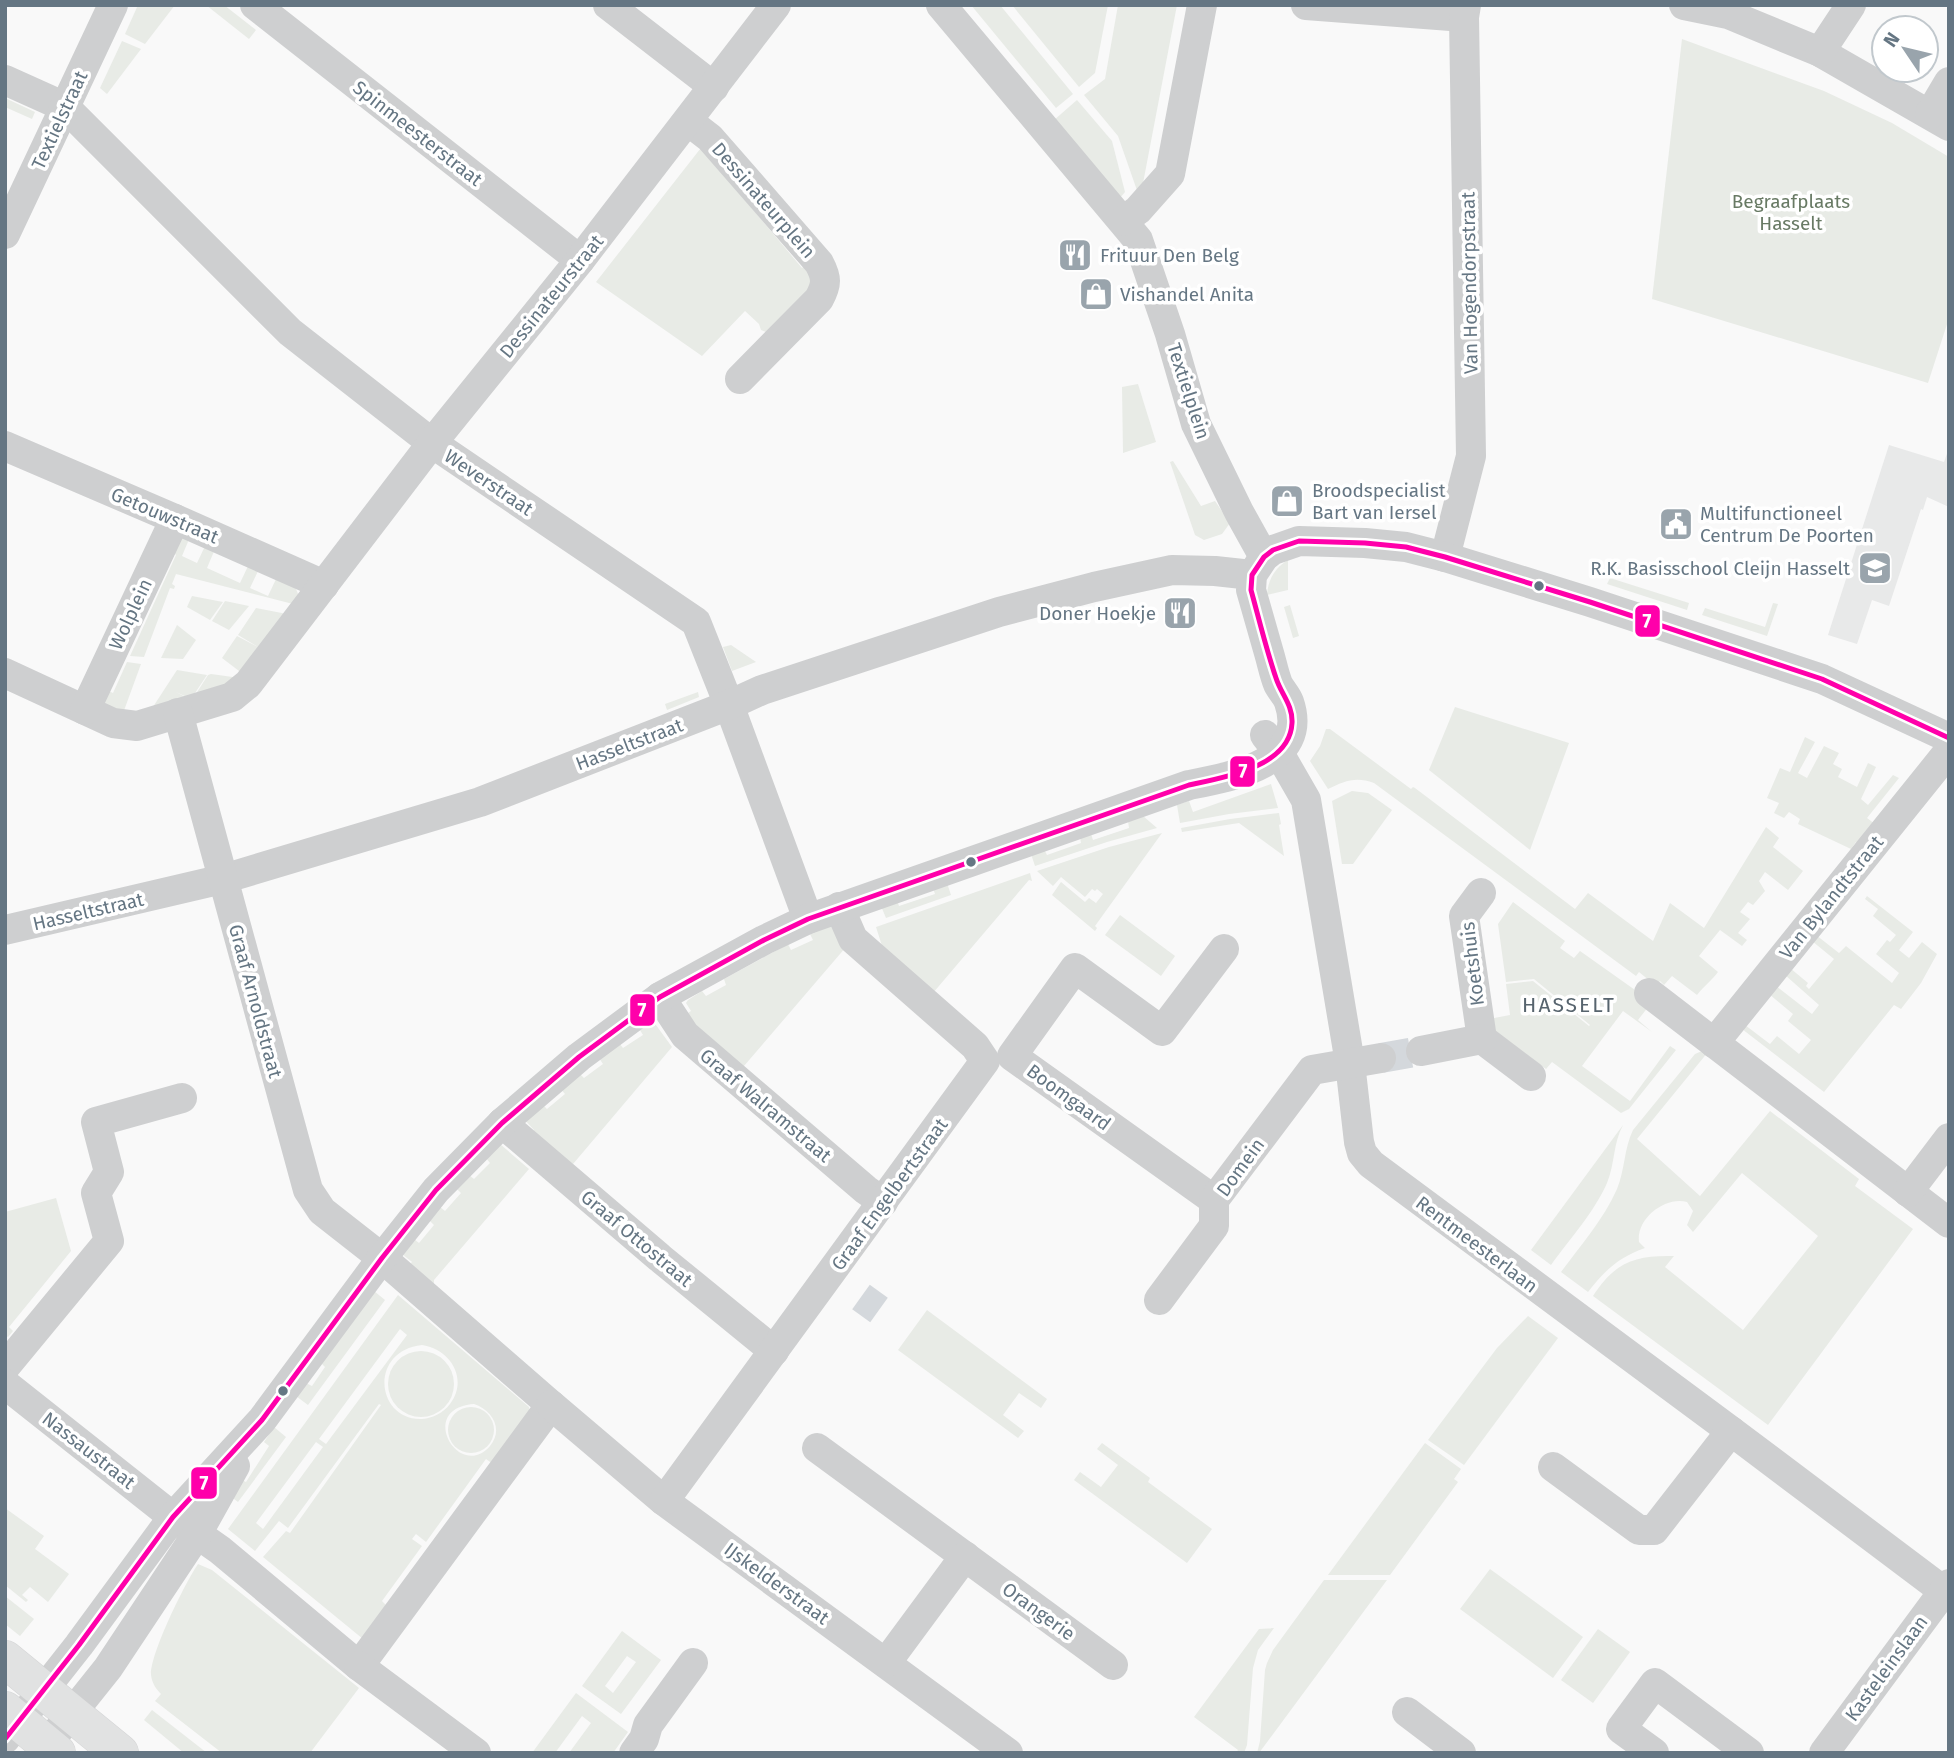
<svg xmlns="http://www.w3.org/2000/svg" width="1954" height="1758" viewBox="0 0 1954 1758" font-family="'Fira Sans',sans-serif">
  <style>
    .built { fill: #e8e9e9 }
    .green { fill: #e8ebe6; fill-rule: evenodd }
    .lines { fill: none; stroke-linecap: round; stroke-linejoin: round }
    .minor-tunnel { stroke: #d4d8dc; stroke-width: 30; stroke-dasharray: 30 15; stroke-linecap: butt }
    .major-casing { stroke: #d5d6d7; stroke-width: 38 }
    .minor { stroke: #cecfd0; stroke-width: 30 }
    .major { stroke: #e1e2e2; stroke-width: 37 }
    .bus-1-casing { stroke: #fff; stroke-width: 10 }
    .bus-1 { stroke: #f0a; stroke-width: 5 }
    .bus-dot { fill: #657683; stroke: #fff; stroke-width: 2.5 }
    .labels { text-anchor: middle; stroke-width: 7; stroke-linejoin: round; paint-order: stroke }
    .street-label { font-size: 19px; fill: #657683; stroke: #fff }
    .park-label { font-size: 19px; fill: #687a64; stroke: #fff }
    .poi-label { font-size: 19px; fill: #657683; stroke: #fff; text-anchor: start }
    .neighbourhood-label { font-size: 21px; letter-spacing: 2px; fill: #57646e; stroke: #fff }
    .line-badge { stroke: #fff; stroke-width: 2.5 }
    .badge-label { font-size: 19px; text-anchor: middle; font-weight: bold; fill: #fff }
  </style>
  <rect width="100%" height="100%" fill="#f9f9f9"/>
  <polygon class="built" points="1889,445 1944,462 1949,448 1949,507 1927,497 1923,510 1921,509 1889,606 1872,600 1857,644 1828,635"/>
  <g class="green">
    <polygon points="138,5 175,5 145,44 125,34"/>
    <polygon points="206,5 224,5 256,30 249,39"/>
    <polygon points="971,5 1000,5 1073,94 1056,108"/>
    <polygon points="1012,5 1108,5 1095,73 1079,87"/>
    <polygon points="1118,5 1177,5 1140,199 1118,136 1084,95 1105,79"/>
    <polygon points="1682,39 1824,91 1892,123 1949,157 1949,318 1928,383 1652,299"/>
    <polygon points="122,41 141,49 107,94 100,88"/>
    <polygon points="5,98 35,112 32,119 5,107"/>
    <polygon points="1077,100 1112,141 1125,192 1119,199 1053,121"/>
    <polygon points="704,144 712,161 802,268 806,265 815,284 766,332 761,330 759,324 745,311 702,356 596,282"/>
    <polygon points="1138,384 1156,442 1123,453 1122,387"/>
    <polygon points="1173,461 1201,506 1215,501 1230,523 1222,534 1204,540 1195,535 1170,462"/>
    <polygon points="190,537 182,556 197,563 206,544 215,549 207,568 240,583 249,564 259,569 250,588 268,596 277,577 296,589 299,596 293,604 176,574 172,584 175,586 174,589 170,588 144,657 130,656 176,555 174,553 174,539"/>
    <path d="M1288,560V590L1267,595C1268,579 1275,568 1288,560Z"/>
    <polygon points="1610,578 1689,603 1687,610 1607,584"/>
    <polygon points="192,596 223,602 210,620 187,607"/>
    <polygon points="225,601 249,606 229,630 212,621"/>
    <polygon points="1773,603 1778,604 1767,636 1702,615 1705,608 1765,627"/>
    <polygon points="1290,605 1299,636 1293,638 1284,607"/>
    <polygon points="256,608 287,614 243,674 222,658 237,636 258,647 238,635"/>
    <polygon points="177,625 196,640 183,659 161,658"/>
    <polygon points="731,645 756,662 732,671 723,647"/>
    <polygon points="127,662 141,664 122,716 104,709 104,689 113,693"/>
    <polygon points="177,670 207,675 191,699 176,692 191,700 149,713"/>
    <polygon points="211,674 240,678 192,700 208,675"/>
    <polygon points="698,692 699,697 667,710 665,704"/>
    <polygon points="1455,707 1569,743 1530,850 1429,770"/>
    <path d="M1326,729H1330L1411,789L1413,787L1415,788L1575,909L1588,893L1653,941L1670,903L1704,928L1766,827L1779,838L1773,847L1803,871L1788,890L1765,872L1759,881L1765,891L1753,905L1748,902L1740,912L1750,919L1738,933L1747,940L1742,946L1720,930L1699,956L1718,972C1712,980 1704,986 1697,995L1672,976L1664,985L1660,981L1656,986L1639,972L1636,976L1374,783C1356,776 1344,781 1328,789L1310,761L1320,746Z"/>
    <polygon points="1805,737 1815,742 1798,773 1807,778 1824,746 1839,753 1833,764 1842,769 1838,777 1857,787 1868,763 1876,767 1861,799 1868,805 1893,775 1899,778 1867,818 1879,827 1861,846 1856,842 1851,849 1798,824 1800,819 1789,812 1784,818 1774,813 1779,803 1767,798 1780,768 1790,772"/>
    <polygon points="1271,784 1278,808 1229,814 1180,823 1177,805 1189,801 1193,812"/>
    <polygon points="1352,791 1368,793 1392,810 1353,864 1342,864 1332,801"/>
    <polygon points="1279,813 1281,824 1279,825 1284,856 1239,823 1182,832 1181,828 1230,819"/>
    <polygon points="1143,816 1157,828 1107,842 1035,866 1031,854 1044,849 1047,855 1081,843 1080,837 1091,834 1093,840 1129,828 1128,821"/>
    <polygon points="1162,833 1095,926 1097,928 1095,931 1052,895 1061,882 1085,902 1089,898 1096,903 1103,894 1097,889 1095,891 1092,889 1085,897 1061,877 1053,886 1037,871 1109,847"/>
    <polygon points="1030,873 1032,881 1029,880 933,993 883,949 876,927"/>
    <polygon points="947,883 951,895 886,918 881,906 897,900 899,906 935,894 933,888"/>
    <polygon points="1867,896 1913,932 1899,950 1909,958 1922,942 1937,954 1921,983 1901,1009 1894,1005 1824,1092 1742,1029 1745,1025 1770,1044 1777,1036 1799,1054 1811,1040 1788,1021 1793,1014 1769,994 1776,986 1812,1014 1819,1005 1785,975 1790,968 1808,983 1806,986 1809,989 1834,959 1812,941 1816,935 1839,953 1846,946 1892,983 1899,973 1876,954 1887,940 1890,942 1896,935 1873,916 1878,909 1865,899"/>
    <polygon points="1513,902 1565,941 1560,948 1574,958 1580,951 1652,1002 1638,1020 1652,1032 1623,1011 1582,1066 1630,1101 1670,1046 1676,1050 1629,1109 1621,1113 1552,1062 1546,1069 1491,1028 1489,1019 1510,1015 1506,984 1533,981 1589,1026 1590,1025 1534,979 1506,982 1498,924"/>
    <polygon points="1120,915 1175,956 1161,976 1105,935"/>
    <polygon points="834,924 846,947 744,1066 740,1073 685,1015 691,1011 686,1003 688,1000 702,991 706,996 726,985 724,979 788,944 791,950 813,940 810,934"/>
    <polygon points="653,1021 672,1047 573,1164 531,1134 534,1130 525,1120 542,1104 547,1109 565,1094 560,1088 579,1073 584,1078 603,1064 599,1058 619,1043 623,1048 643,1035 640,1030"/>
    <path d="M1702,1051L1708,1052L1637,1139L1700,1196L1770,1111L1859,1179L1855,1186L1913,1229L1768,1425L1593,1296C1615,1262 1635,1255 1674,1256L1665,1267L1743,1330L1818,1236L1742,1173L1693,1232L1687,1225L1693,1211L1687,1202C1666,1196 1636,1218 1639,1242L1645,1248C1619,1257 1604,1271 1588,1292L1561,1272C1580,1246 1604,1219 1617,1189C1625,1170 1624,1148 1633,1130L1695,1054Z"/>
    <path d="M1623,1125C1613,1143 1615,1164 1607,1183C1595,1211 1569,1240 1551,1265L1531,1250Z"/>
    <polygon points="500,1144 529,1169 434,1280 434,1284 410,1264 412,1262 402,1254 414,1239 419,1243 434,1225 429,1220 440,1207 445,1211 461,1193 456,1188 469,1175 474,1179 490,1163 486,1158"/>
    <polygon points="56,1198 71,1251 9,1327 13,1331 8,1337 5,1335 5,1212"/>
    <polygon points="374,1291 385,1300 308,1405 296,1396 306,1383 312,1386 325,1367 321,1363"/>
    <path d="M398,1295L529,1407L530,1413L493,1464L486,1459L426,1542L416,1534L412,1539L422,1546L382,1601L388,1607L363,1639L263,1557L286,1531L290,1533L381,1405L379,1404L288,1528L279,1521L255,1551L228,1529ZM400,1329L407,1335L326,1444L319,1439ZM422,1345C450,1349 469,1379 450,1404C443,1413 433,1418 422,1419C376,1421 368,1351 422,1345ZM474,1404C492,1410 504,1429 490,1446C459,1482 416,1408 474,1404ZM316,1442L323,1447L263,1529L256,1523Z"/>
    <polygon points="927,1310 1047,1399 1041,1408 1019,1393 1003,1415 1024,1431 1018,1438 898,1350"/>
    <polygon points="1528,1316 1558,1338 1464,1465 1428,1440 1497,1348"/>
    <circle cx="421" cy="1384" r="33"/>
    <circle cx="471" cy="1430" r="23"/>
    <polygon points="274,1427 286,1437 238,1502 230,1496 240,1479 246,1482 269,1446 264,1442"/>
    <polygon points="1102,1443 1150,1478 1148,1482 1212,1529 1187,1563 1074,1480 1080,1472 1101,1487 1118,1465 1097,1449"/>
    <polygon points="1425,1443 1461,1469 1454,1479 1458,1482 1390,1575 1328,1575"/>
    <polygon points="5,1508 44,1536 35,1549 69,1574 48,1602 30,1587 22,1595 28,1600 26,1602 5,1585"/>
    <path d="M198,1564L212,1570L359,1688L310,1753H222L155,1701L161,1694C156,1689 152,1683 151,1675C150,1654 185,1583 198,1564Z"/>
    <polygon points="1490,1569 1583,1637 1553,1678 1460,1609"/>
    <polygon points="1324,1580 1387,1580 1259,1753 1257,1753 1260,1741 1265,1670 1267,1663 1273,1650"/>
    <polygon points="5,1596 34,1619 20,1636 5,1624"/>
    <polygon points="1274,1628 1258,1650 1253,1668 1247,1745 1244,1753 1236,1753 1238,1750 1194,1717 1259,1629"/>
    <polygon points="1598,1629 1630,1652 1593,1703 1561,1680"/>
    <path d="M622,1631L661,1660L621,1714L582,1686ZM627,1656L636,1662L613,1693L605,1686Z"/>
    <polygon points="576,1693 628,1732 613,1753 569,1753 591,1723 582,1716 555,1753 532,1753"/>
    <polygon points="152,1710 207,1753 184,1753 144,1720"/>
  </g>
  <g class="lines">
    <g class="minor-tunnel">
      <polyline points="1381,1058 1421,1051"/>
      <polyline points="861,1297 879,1310"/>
    </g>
    <g class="major-casing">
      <g id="major">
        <polyline points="5,1659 120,1753"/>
        <polyline points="5,1710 57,1753"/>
      </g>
    </g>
    <g class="minor">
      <polyline points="255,5 580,260"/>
      <polyline points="608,5 714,87"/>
      <polyline points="941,5 1138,240 1170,334 1196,424 1239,512 1264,557"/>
      <polyline points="1306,5 1464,17"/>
      <polyline points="1684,5 1728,14 1820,52 1949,126"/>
      <polyline points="1820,52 1851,5"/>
      <polyline points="5,80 65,107 290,332 432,443 696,622 729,705 808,919"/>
      <polyline points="1930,114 1949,82"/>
      <path d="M688,121L710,138L819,263C827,278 827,284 819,299L740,379"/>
      <polyline points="1123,221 1138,210 1170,174 1202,5"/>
      <polyline points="5,234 113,5"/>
      <polyline points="5,446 175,519 324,585"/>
      <polyline points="1445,557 1471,456 1464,17 1466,5"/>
      <polyline points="5,673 113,723 137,726 232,697 248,684 432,443 580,260 776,5"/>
      <polyline points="85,710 175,519"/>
      <polyline points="1265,735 1279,753 1306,800 1350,1063 1359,1142 1362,1153 1371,1164 1731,1431 1949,1595"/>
      <polyline points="1481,893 1464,916 1482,1039 1531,1076"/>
      <polyline points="5,930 223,879 480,802 729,705 762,690 999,612 1094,587 1172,570 1215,571 1252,575"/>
      <polyline points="1649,993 1949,1223"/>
      <polyline points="660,997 685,1035 866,1190 883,1202"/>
      <polyline points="1714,1043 1949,751"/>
      <polyline points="1421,1051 1482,1039"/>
      <polyline points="502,1123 660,1258 774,1351"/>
      <polyline points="1908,1192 1949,1138"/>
      <polyline points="1214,1200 1012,1056 1075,968 1162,1031 1224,949"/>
      <polyline points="1159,1300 1214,1226 1214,1200 1312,1070 1381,1058"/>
      <polyline points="5,1367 109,1241 96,1193 109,1172 96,1122 182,1098"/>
      <polyline points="5,1384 173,1517 220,1550 359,1666 551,1405 382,1258 322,1211 308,1190 178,713"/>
      <polyline points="551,1405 664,1501 1008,1753"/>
      <polyline points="817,1448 1113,1665"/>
      <polyline points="1553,1467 1639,1530 1654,1530 1731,1431"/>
      <polyline points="664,1501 985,1061 975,1046 853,939 839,907"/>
      <polyline points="886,1663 965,1556"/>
      <polyline points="359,1666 476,1753"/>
      <polyline points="1407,1712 1461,1753"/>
      <path d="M5,1739L79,1645L173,1517L262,1420L382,1258L436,1190L502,1123L579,1057L660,997L764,940L808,919L1189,785C1231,777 1310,763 1289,702C1287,696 1281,690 1278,684C1274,674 1272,663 1269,653C1263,632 1257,611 1251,590L1252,575L1264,557L1273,550L1299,541L1365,543L1406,547L1445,557L1590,602L1822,679L1949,738"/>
      <polyline points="40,1753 108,1668 197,1534 235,1466"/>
      <polyline points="634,1753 644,1739 648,1725 693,1663"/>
      <polyline points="1654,1753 1621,1729 1655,1683 1749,1753"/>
      <polyline points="1824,1753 1949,1584"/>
    </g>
    <use href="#major" class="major"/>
    <g class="bus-1-casing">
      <path id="bus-1" d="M5,1739L79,1645L173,1517L262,1420L382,1258L436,1190L502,1123L579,1057L660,997L764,940L808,919L1189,785C1223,778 1290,767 1292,723C1293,705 1281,694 1276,678C1266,649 1259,619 1251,590L1252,575L1264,557L1273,550L1299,541L1365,543L1406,547L1445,557L1590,602L1822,679L1949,738"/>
    </g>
    <use href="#bus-1" class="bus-1"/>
  </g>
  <defs>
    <g id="restaurant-square" transform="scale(1.75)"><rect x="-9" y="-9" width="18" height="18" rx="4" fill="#99a4ac" stroke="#fff"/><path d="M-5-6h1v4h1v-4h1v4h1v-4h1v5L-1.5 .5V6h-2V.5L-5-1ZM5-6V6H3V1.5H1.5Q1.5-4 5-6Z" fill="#fff"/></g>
    <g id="shop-square" transform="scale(1.75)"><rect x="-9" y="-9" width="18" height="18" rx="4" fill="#99a4ac" stroke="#fff"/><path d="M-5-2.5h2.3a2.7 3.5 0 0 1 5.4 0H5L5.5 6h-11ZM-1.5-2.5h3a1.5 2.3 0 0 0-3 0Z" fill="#fff"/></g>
    <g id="civic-square" transform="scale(1.75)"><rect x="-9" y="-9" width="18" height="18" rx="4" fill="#99a4ac" stroke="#fff"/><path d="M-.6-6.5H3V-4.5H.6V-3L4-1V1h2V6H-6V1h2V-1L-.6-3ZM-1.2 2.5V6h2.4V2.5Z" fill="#fff"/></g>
    <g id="school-square" transform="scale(1.75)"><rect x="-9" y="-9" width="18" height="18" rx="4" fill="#99a4ac" stroke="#fff"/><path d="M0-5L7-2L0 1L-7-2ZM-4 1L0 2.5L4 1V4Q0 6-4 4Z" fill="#fff"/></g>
  </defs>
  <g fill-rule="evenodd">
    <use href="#restaurant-square" x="1075" y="255"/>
    <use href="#shop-square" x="1096" y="294"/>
    <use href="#shop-square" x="1287" y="501"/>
    <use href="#civic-square" x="1676" y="524"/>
    <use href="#school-square" x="1875" y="568"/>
    <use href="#restaurant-square" x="1180" y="613"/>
  </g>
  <g class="bus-dot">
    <circle cx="1539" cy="586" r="6"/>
    <circle cx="971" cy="862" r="6"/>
    <circle cx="283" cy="1391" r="6"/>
  </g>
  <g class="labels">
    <g class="street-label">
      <text transform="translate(59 120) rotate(-65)" y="7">Textielstraat</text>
      <text transform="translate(418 133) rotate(38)" y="7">Spinmeesterstraat</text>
      <text transform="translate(764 200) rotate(49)" y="7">Dessinateurplein</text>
      <text transform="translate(1469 283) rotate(-91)" y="7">Van Hogendorpstraat</text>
      <text transform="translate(551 296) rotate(-51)" y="7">Dessinateurstraat</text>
      <text transform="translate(1189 391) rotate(72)" y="7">Textielplein</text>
      <text transform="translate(489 482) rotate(34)" y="7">Weverstraat</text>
      <text transform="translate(165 515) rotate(23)" y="7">Getouwstraat</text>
      <text transform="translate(130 614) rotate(-65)" y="7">Wolplein</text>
      <text transform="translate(629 744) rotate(-21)" y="7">Hasseltstraat</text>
      <text transform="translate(1831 897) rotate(-51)" y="7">Van Bylandtstraat</text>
      <text transform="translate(88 911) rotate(-13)" y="7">Hasseltstraat</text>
      <text transform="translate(1472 964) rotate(-97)" y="7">Koetshuis</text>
      <text transform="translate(256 1001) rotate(75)" y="7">Graaf Arnoldstraat</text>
      <text transform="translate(1069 1097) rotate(36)" y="7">Boomgaard</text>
      <text transform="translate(766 1105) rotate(40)" y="7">Graaf Walramstraat</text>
      <text transform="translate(1240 1167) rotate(-54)" y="7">Domein</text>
      <text transform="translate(889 1194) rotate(-54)" y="7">Graaf Engelbertstraat</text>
      <text transform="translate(637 1238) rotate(40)" y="7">Graaf Ottostraat</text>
      <text transform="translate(1477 1244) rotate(37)" y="7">Rentmeesterlaan</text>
      <text transform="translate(89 1450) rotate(38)" y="7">Nassaustraat</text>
      <text transform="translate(777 1583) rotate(36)" y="7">IJskelderstraat</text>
      <text transform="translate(1039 1611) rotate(36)" y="7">Orangerie</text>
      <text transform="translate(1886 1668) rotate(-54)" y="7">Kasteleinslaan</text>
    </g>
    <g class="park-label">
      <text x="1791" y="208">Begraafplaats<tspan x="1791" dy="22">Hasselt</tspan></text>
    </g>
    <g class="poi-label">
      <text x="1100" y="262">Frituur Den Belg</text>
      <text x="1120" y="301">Vishandel Anita</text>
      <text x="1312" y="497">Broodspecialist<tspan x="1312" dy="22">Bart van Iersel</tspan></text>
      <text x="1700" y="520">Multifunctioneel<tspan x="1700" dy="22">Centrum De Poorten</tspan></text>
      <text x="1850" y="575" text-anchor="end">R.K. Basisschool Cleijn Hasselt</text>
      <text x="1156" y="620" text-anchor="end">Doner Hoekje</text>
    </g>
    <g class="neighbourhood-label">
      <text x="1569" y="1012">HASSELT</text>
    </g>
  </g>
  <g class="line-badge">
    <rect x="1634" y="604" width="27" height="34" rx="7" fill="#f0a"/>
    <rect x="1229" y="755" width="27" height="33" rx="7" fill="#f0a"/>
    <rect x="629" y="993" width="27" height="34" rx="7" fill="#f0a"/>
    <rect x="190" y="1466" width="28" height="34" rx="7" fill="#f0a"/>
  </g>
  <g class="badge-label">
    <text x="1647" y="628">7</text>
    <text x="1243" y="778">7</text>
    <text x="642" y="1017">7</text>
    <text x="204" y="1490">7</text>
  </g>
  <rect width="1954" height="1758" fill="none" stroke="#657683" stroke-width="14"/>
  <g transform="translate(1905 49) rotate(305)"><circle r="33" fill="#ffffff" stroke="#c1c8cd" stroke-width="2"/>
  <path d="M0-5L12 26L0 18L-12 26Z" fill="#99a4ac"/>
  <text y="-10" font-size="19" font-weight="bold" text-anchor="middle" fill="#657683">N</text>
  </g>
</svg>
